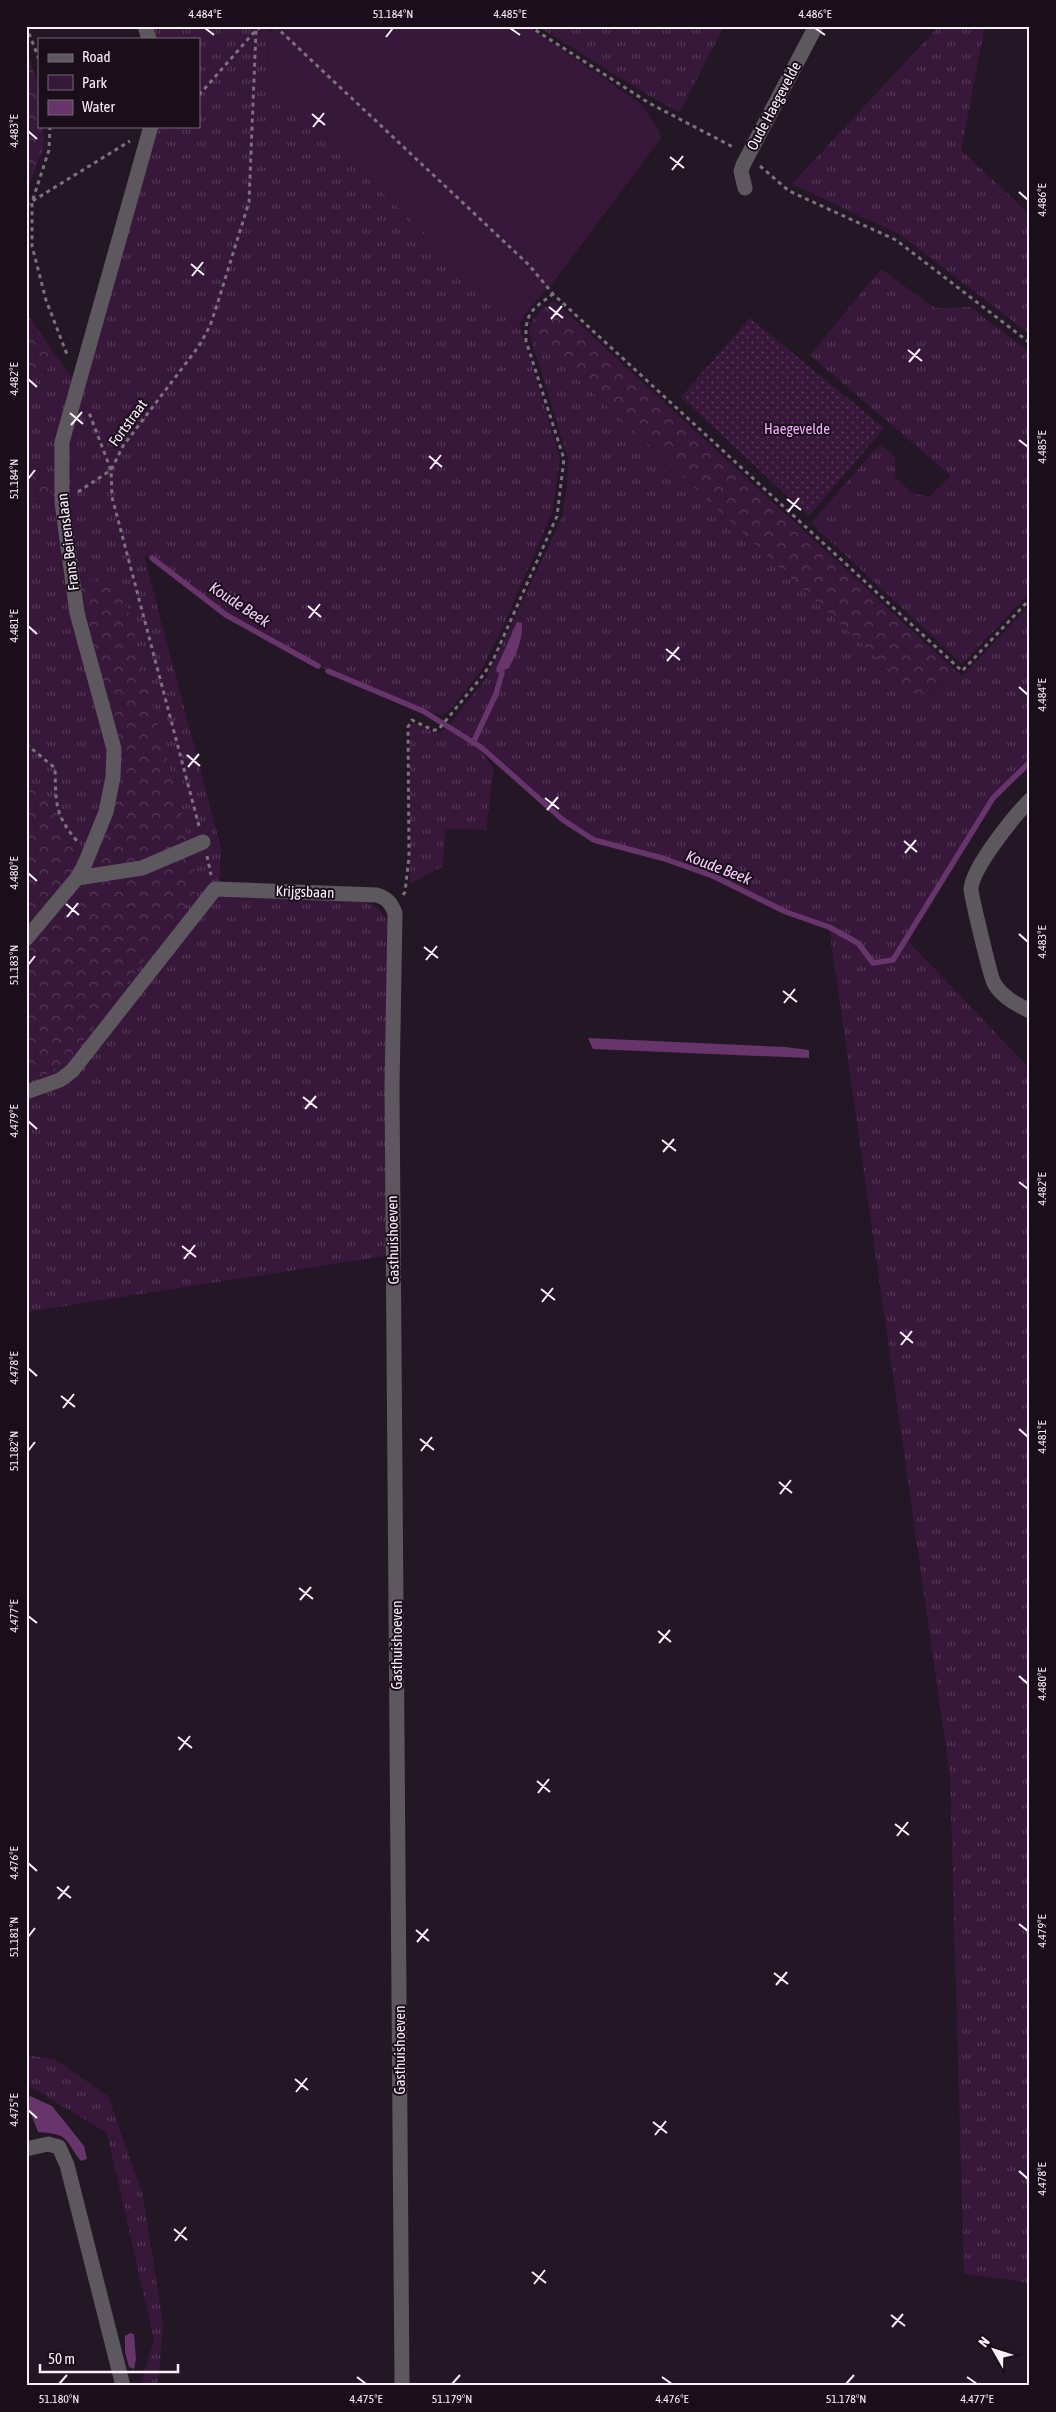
<svg xmlns="http://www.w3.org/2000/svg" width="1056" height="2412" viewBox="0 0 1056 2412" font-family="'Asap Condensed',sans-serif">
  <style>
    .grass { fill: url(#grass-tufts) }
    .forest { fill: url(#forest-crowns) }
    .park { fill: #37173a }
    .garden { fill: url(#garden-dots) }
    .water { fill: #67356b }
    .lines { fill: none; stroke-linecap: round; stroke-linejoin: round }
    .stream { stroke: #67356b; stroke-width: 5.5 }
    .path { stroke: #7c717d; stroke-width: 3; stroke-dasharray: 4 4; stroke-linecap: butt }
    .minor { stroke: #5d575e; stroke-width: 15 }
    .ticks { fill: none; stroke: #f9f0fa; stroke-width: 2 }
    .labels { text-anchor: middle; stroke-width: 4; stroke-linejoin: round; paint-order: stroke }
    .street-label { font-size: 15px; fill: #f9f0fa; stroke: #1a0e1b }
    .park-label { font-size: 15px; fill: #f7adfc; stroke: #1a0e1b }
    .water-label { font-size: 16px; font-style: italic; fill: #f7cafa; stroke: #1a0e1b }
    .neatline { fill: none; stroke: #f9f0fa; stroke-width: 2 }
    .ticks-label { font-size: 12px; text-anchor: middle; fill: #f9f0fa }
  </style>
  <defs>
    <pattern id="grass-tufts" width="24" height="20" patternUnits="userSpaceOnUse" patternTransform="scale(1.25)"><rect width="24" height="20" fill="#37173a"/><path d="M3 7l-1-3M5 7V3M7 7l1-3M15 17l-1-3M17 17v-4M19 17l1-3" fill="none" stroke="#553957"/></pattern>
    <pattern id="forest-crowns" width="20" height="18" patternUnits="userSpaceOnUse" patternTransform="scale(1.25)"><rect width="20" height="18" fill="#37173a"/><path d="M2 6a3 3 0 1 1 6 0M12 15a3 3 0 1 1 6 0" fill="none" stroke="#553957"/></pattern>
    <pattern id="garden-dots" width="8" height="8" patternUnits="userSpaceOnUse" patternTransform="scale(1.25)"><rect width="8" height="8" fill="#37173a"/><path d="M2 2h.1M6 6h.1" fill="none" stroke="#553957" stroke-width="1.8" stroke-linecap="round"/></pattern>
  </defs>
  <rect width="100%" height="100%" fill="#241725"/>
  <g class="grass">
    <path d="M145,26H269L268,82L519,324L560,458L552,513L503,627L481,671L448,712L441,715L423,711L347,680L297,655L226,615L161,561L144,556L221,848L219,897L236,895L363,902C377,906 384,911 388,926L385,1256L26,1312V1082L48,1074L198,889L190,846L113,777L84,849L63,825L56,802L26,783V497L49,504L46,477L26,457V373L42,376L56,356L78,385L151,126H199V39H149Z"/>
    <polygon points="537,26 724,26 680,112 648,95"/>
    <polygon points="939,26 985,26 961,150 1028,213 1030,211 1030,334 899,234 792,184"/>
    <polygon points="881,269 935,308 970,307 1030,352 1030,593 962,664 811,523 880,444 895,457 895,477 912,493 929,497 951,476 810,355"/>
    <polygon points="529,333 925,702 954,669 962,676 1030,605 1030,762 993,798 906,939 1030,1069 1030,2283 964,2274 950,1776 829,927 786,912 713,876 662,858 594,840 563,820 482,748 451,729 452,721 487,677 562,517 567,486 568,458"/>
    <path d="M413,723C423,724 429,732 440,733L444,728L481,751L494,768L486,830L445,829L443,866L410,884V728Z"/>
    <polygon points="26,2055 54,2059 108,2096 143,2196 163,2324 158,2386 140,2386 154,2340 107,2133 26,2084"/>
  </g>
  <g class="forest">
    <polygon points="26,47 39,89 39,126 43,126 44,146 26,194"/>
    <path d="M554,301L954,669L924,702L529,333C530,317 541,310 554,301Z"/>
    <polygon points="26,312 56,356 42,376 26,373"/>
    <polygon points="26,457 46,477 53,498 49,504 26,497"/>
    <polygon points="98,578 122,588 190,846 198,889 74,1054 48,1074 26,1082 26,783 56,802 63,825 84,849 113,777 75,597 87,581"/>
  </g>
  <polygon class="park" points="274,26 527,26 640,103 657,127 661,138 551,285 526,312 519,324 268,82 269,33"/>
  <polygon class="garden" points="750,318 884,428 809,516 681,397"/>
  <g class="water">
    <path d="M517,622L522,623C523,640 516,654 509,668L497,673L496,669Z"/>
    <polygon points="588,1038 785,1047 809,1050 809,1058 593,1049"/>
    <path d="M30,2096L52,2106L84,2146L87,2159L81,2161C63,2138 70,2134 38,2132L27,2103Z"/>
    <polygon points="130,2333 134,2334 136,2359 134,2369 129,2367 125,2352 125,2336"/>
  </g>
  <g class="lines">
    <g class="stream">
      <polyline points="152,558 226,615 318,666"/>
      <polyline points="328,671 423,711 482,748 563,820 594,840 662,858 713,876 786,912 829,927 858,943 873,963 893,960 993,798 1030,762"/>
      <polyline points="473,743 496,694 502,673"/>
    </g>
    <g class="path">
      <polyline points="26,26 39,59"/>
      <polyline points="275,26 529,265 553,294 962,671 1030,599"/>
      <polyline points="529,26 649,103 735,148"/>
      <polyline points="199,95 256,30 263,26"/>
      <polyline points="50,126 49,150 32,202 32,246 46,300 68,357"/>
      <polyline points="760,166 789,191 896,240 1030,343"/>
      <polyline points="26,205 130,141"/>
      <polyline points="78,492 111,470 88,410"/>
      <path d="M26,744L55,768C56,802 54,814 77,841"/>
      <polyline points="199,826 112,497 111,470 123,446 199,346 210,326 217,305 249,202 256,30 254,26"/>
      <polyline points="207,856 211,875"/>
      <path d="M403,895L405,892L409,857L408,727L412,720L433,730H438L484,674L494,658L557,516L564,459L526,341C525,313 531,310 553,294"/>
    </g>
    <g class="minor">
      <polyline points="145,26 149,39"/>
      <polyline points="745,188 741,171 743,165 816,26"/>
      <path d="M1030,800C1014,816 972,868 971,889C971,895 991,979 994,983C1002,997 1016,1004 1030,1011"/>
      <polyline points="77,878 142,868 203,842"/>
      <polyline points="26,939 77,878 84,866 106,812 113,777 114,749 77,613 62,502 62,442 151,126"/>
      <path d="M26,1092L60,1080L72,1071L215,889L377,895C388,899 391,903 395,913L392,1088L402,2386"/>
      <polyline points="26,2149 48,2144 59,2147 67,2165 123,2386"/>
    </g>
  </g>
  <path class="ticks" d="M205,28L214,35M510,28L520,35M815,28L825,35M386,37L393,28M312,114L325,125M313,127L324,113M28,131L37,139M670,157L684,168M672,170L683,156M1019,192L1028,200M191,264L204,275M192,276L203,262M549,307L563,318M551,319L562,306M908,350L922,361M909,362L920,349M28,379L37,387M70,413L83,424M71,425L82,412M1019,440L1028,447M429,456L442,467M430,469L441,455M28,479L35,470M787,499L801,510M788,512L799,498M308,606L321,617M309,618L320,604M28,626L37,634M666,649L680,660M667,661L679,647M1019,687L1028,695M187,755L200,766M188,767L199,754M545,798L559,809M547,810L558,797M904,841L917,852M905,853L916,840M28,873L37,881M66,904L79,915M67,917L78,903M1019,934L1028,942M424,947L438,958M426,960L437,946M28,965L35,956M783,991L797,1002M784,1003L795,989M303,1097L317,1108M305,1109L316,1096M28,1121L37,1129M662,1140L676,1151M663,1152L674,1139M1019,1182L1028,1189M182,1246L196,1257M184,1259L195,1245M541,1289L555,1300M542,1302L553,1288M900,1332L913,1343M901,1345L912,1331M28,1368L37,1376M61,1396L75,1407M63,1408L74,1394M1019,1429L1028,1437M420,1439L434,1450M28,1451L35,1442M421,1451L432,1437M779,1482L792,1493M780,1494L791,1480M299,1588L313,1599M300,1600L311,1587M28,1616L37,1623M658,1631L671,1642M659,1643L670,1630M1019,1676L1028,1684M178,1737L192,1748M179,1750L190,1736M537,1781L550,1792M538,1793L549,1779M895,1824L909,1835M897,1836L908,1822M28,1863L37,1871M57,1887L71,1898M58,1899L69,1886M1019,1924L1028,1931M416,1930L429,1941M28,1937L35,1928M417,1942L428,1929M774,1973L788,1984M776,1985L787,1972M295,2079L308,2090M296,2092L307,2078M28,2110L37,2118M653,2122L667,2133M655,2135L666,2121M1019,2171L1028,2179M174,2229L187,2240M175,2241L186,2227M532,2272L546,2283M534,2284L545,2270M891,2315L905,2326M892,2327L903,2314M357,2377L366,2384M662,2377L672,2384M967,2377L977,2384M59,2384L67,2375M452,2384L460,2375M846,2384L854,2375"/>
  <g class="labels">
    <g class="street-label">
      <text transform="translate(774 106) rotate(-62)" y="5">Oude Haegevelde</text>
      <text transform="translate(128 423) rotate(-54)" y="5">Fortstraat</text>
      <text transform="translate(68 542) rotate(-97)" y="5">Frans Beirenslaan</text>
      <text transform="translate(305 892) rotate(2)" y="5">Krijgsbaan</text>
      <text transform="translate(393 1240) rotate(-91)" y="5">Gasthuishoeven</text>
      <text transform="translate(397 1645) rotate(-90)" y="5">Gasthuishoeven</text>
      <text transform="translate(400 2050) rotate(-90)" y="5">Gasthuishoeven</text>
    </g>
    <g class="park-label">
      <text x="797" y="434">Haegevelde</text>
    </g>
    <g class="water-label">
      <text transform="translate(240 604) rotate(33)" y="6">Koude Beek</text>
      <text transform="translate(719 867) rotate(21)" y="6">Koude Beek</text>
    </g>
  </g>
  <rect width="1056" height="2412" fill="none" stroke="#1a0e1b" stroke-width="55"/>
  <rect x="38" y="38" width="162" height="90" fill="#1a0e1b" stroke="#736874"/>
  <rect x="48" y="54" width="25" height="8" fill="#5d575e" stroke="#736874"/>
  <text x="82" y="62" font-size="15" fill="#f9f0fa">Road</text>
  <rect x="48" y="75" width="25" height="15" fill="#37173a" stroke="#736874"/>
  <text x="82" y="88" font-size="15" fill="#f9f0fa">Park</text>
  <rect x="48" y="100" width="25" height="15" fill="#67356b" stroke="#736874"/>
  <text x="82" y="112" font-size="15" fill="#f9f0fa">Water</text>
  <g transform="translate(994 2350) rotate(309)" stroke="#1a0e1b" stroke-width="4" paint-order="stroke">
  <path d="M0-4L9 19L0 12L-9 19Z" fill="#f9f0fa"/>
  <text y="-8" font-size="14" font-weight="bold" text-anchor="middle" fill="#f9f0fa">N</text>
  </g>
  <path d="M40 2364v8h138v-8" fill="none" stroke="#f9f0fa" stroke-width="2.5"/>
  <text x="48" y="2364" font-size="15" fill="#f9f0fa" stroke="#1a0e1b" stroke-width="4" paint-order="stroke">50 m</text>
  <rect x="28" y="28" width="1000" height="2356" class="neatline"/>
  <g class="ticks-label">
    <text x="205" y="18">4.484°E</text>
    <text x="393" y="18">51.184°N</text>
    <text x="510" y="18">4.485°E</text>
    <text x="815" y="18">4.486°E</text>
    <text transform="translate(14 131) rotate(-90)" y="4">4.483°E</text>
    <text transform="translate(1042 200) rotate(-90)" y="4">4.486°E</text>
    <text transform="translate(14 379) rotate(-90)" y="4">4.482°E</text>
    <text transform="translate(1042 447) rotate(-90)" y="4">4.485°E</text>
    <text transform="translate(14 479) rotate(-90)" y="4">51.184°N</text>
    <text transform="translate(14 626) rotate(-90)" y="4">4.481°E</text>
    <text transform="translate(1042 695) rotate(-90)" y="4">4.484°E</text>
    <text transform="translate(14 873) rotate(-90)" y="4">4.480°E</text>
    <text transform="translate(1042 942) rotate(-90)" y="4">4.483°E</text>
    <text transform="translate(14 965) rotate(-90)" y="4">51.183°N</text>
    <text transform="translate(14 1121) rotate(-90)" y="4">4.479°E</text>
    <text transform="translate(1042 1189) rotate(-90)" y="4">4.482°E</text>
    <text transform="translate(14 1368) rotate(-90)" y="4">4.478°E</text>
    <text transform="translate(1042 1437) rotate(-90)" y="4">4.481°E</text>
    <text transform="translate(14 1451) rotate(-90)" y="4">51.182°N</text>
    <text transform="translate(14 1616) rotate(-90)" y="4">4.477°E</text>
    <text transform="translate(1042 1684) rotate(-90)" y="4">4.480°E</text>
    <text transform="translate(14 1863) rotate(-90)" y="4">4.476°E</text>
    <text transform="translate(1042 1931) rotate(-90)" y="4">4.479°E</text>
    <text transform="translate(14 1937) rotate(-90)" y="4">51.181°N</text>
    <text transform="translate(14 2110) rotate(-90)" y="4">4.475°E</text>
    <text transform="translate(1042 2179) rotate(-90)" y="4">4.478°E</text>
    <text x="59" y="2403">51.180°N</text>
    <text x="366" y="2403">4.475°E</text>
    <text x="452" y="2403">51.179°N</text>
    <text x="672" y="2403">4.476°E</text>
    <text x="846" y="2403">51.178°N</text>
    <text x="977" y="2403">4.477°E</text>
  </g>
</svg>
